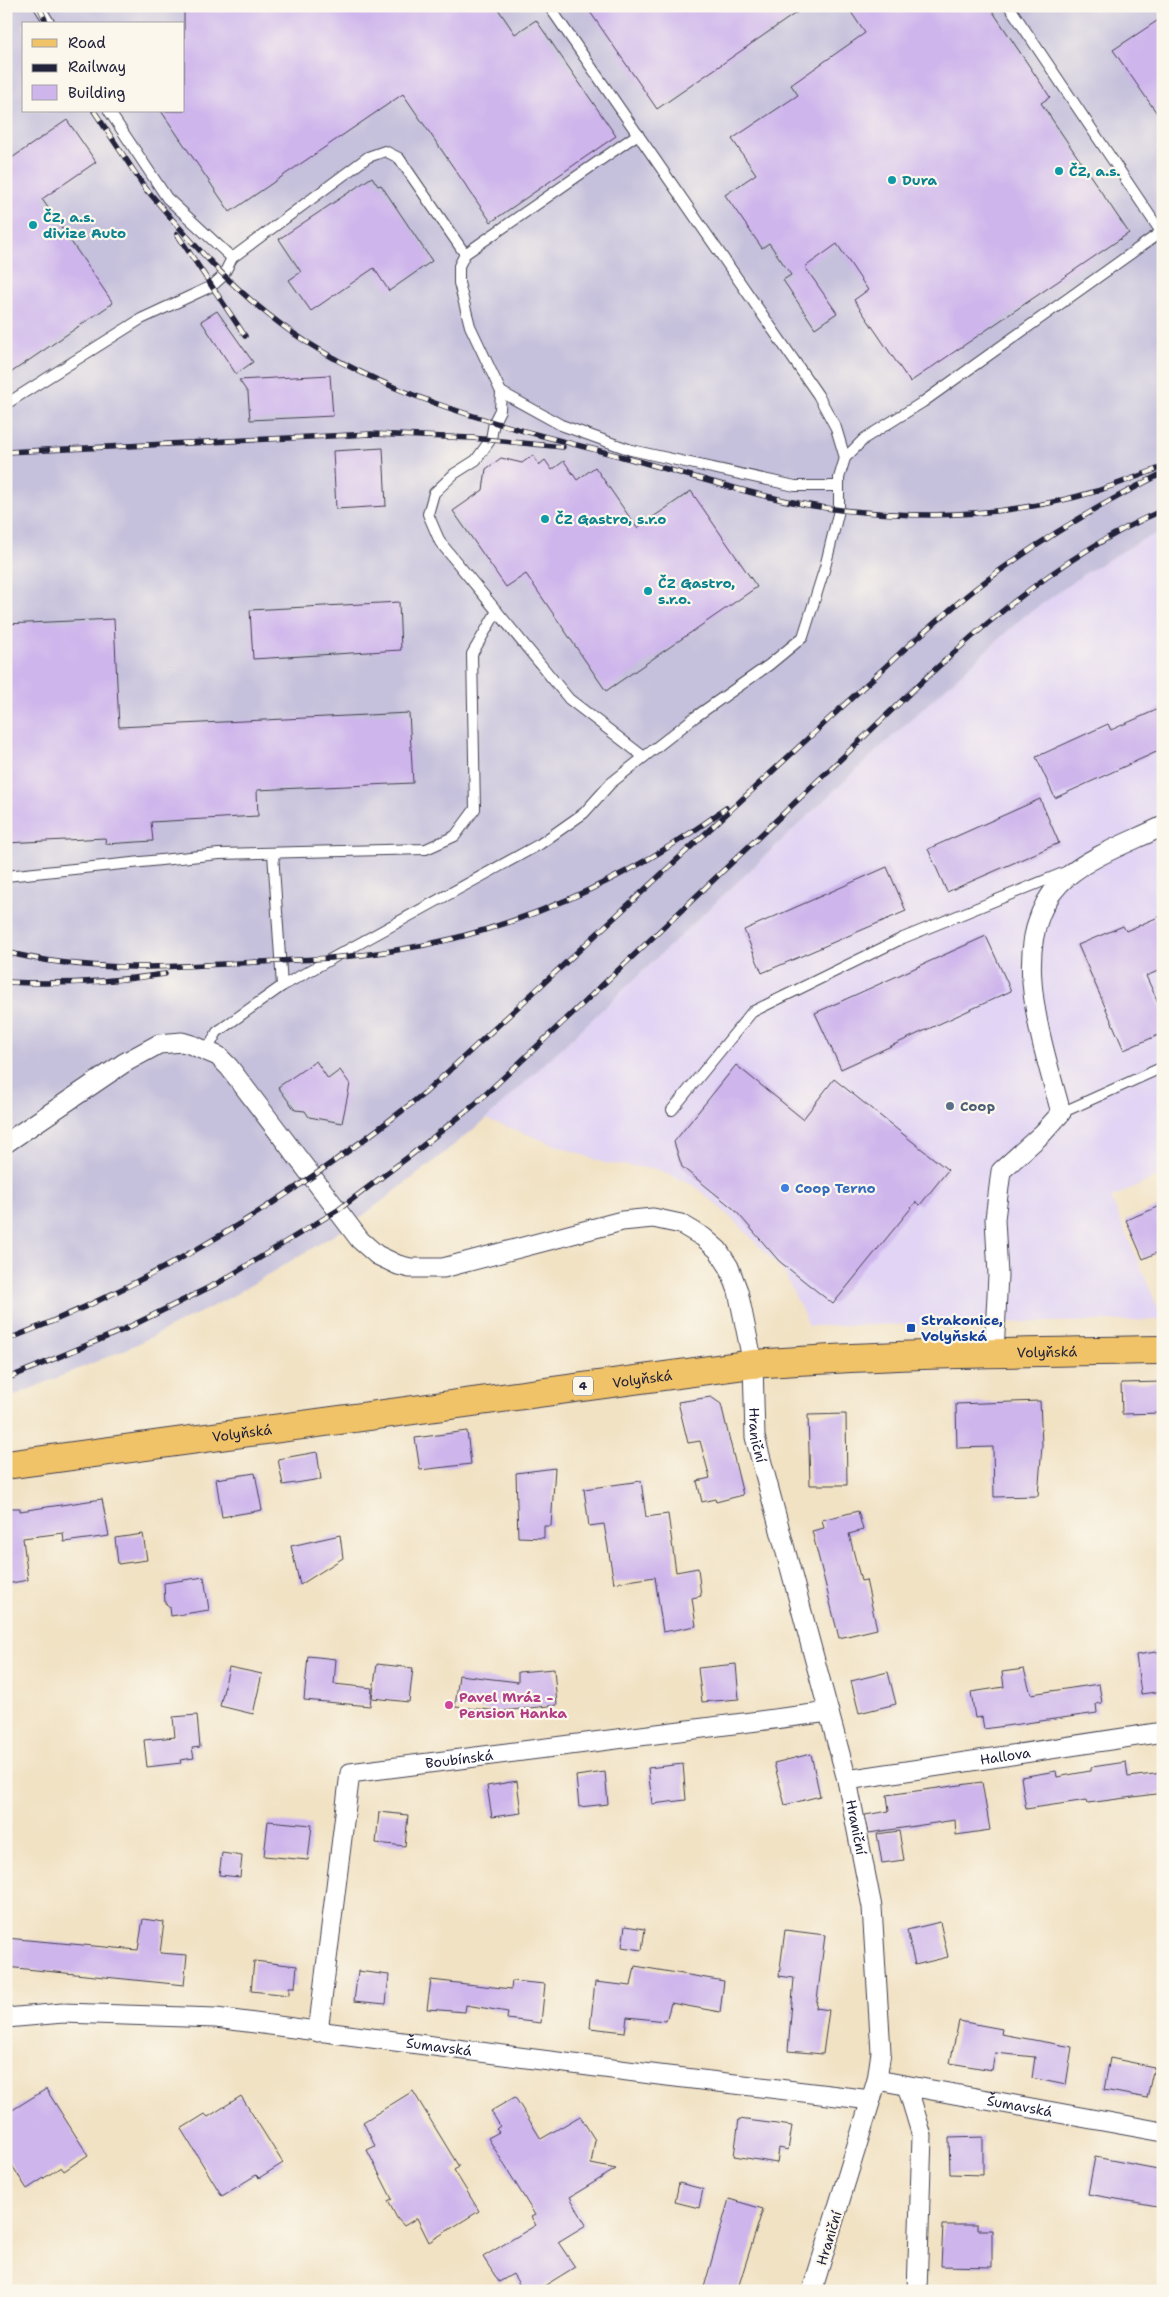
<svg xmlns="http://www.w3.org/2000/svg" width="1169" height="2297" viewBox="0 0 1169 2297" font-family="'Shantell Sans',sans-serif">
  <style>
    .built { fill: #e1d4f4 }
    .industrial { fill: #c5c0db; fill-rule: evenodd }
    .building { fill: #ceb5ec }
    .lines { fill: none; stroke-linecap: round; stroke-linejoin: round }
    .lane-casing { stroke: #413f50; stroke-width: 12 }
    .street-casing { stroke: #413f50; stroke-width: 21 }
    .primary-casing { stroke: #413f50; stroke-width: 30 }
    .lane { stroke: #fff; stroke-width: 10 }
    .street { stroke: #fff; stroke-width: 19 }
    .primary { stroke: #f1c369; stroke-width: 28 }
    .rail-casing { stroke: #22223b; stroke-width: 5.5 }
    .rail { stroke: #fbf7ec; stroke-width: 4; stroke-dasharray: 11; stroke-linecap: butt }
    .culture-dot { fill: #0f9aa8; stroke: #fbf7ec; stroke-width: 2 }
    .service-dot { fill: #5c6f8a; stroke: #fbf7ec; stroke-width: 2 }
    .shop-dot { fill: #3f7fe0; stroke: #fbf7ec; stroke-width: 2 }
    .transit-dot { fill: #1a4fb4; stroke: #fbf7ec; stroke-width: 2 }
    .hotel-dot { fill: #d1479c; stroke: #fbf7ec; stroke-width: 2 }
    .labels { text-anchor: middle; stroke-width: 4.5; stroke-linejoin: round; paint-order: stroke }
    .shield { fill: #fbf7ec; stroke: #636270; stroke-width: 1 }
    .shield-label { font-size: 12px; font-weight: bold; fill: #22223b }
    .culture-label { font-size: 14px; font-weight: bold; fill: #0d838f; stroke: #fbf7ec; text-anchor: start }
    .service-label { font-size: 14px; font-weight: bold; fill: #4e5e75; stroke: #fbf7ec; text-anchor: start }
    .shop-label { font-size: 14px; font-weight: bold; fill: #366cbe; stroke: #fbf7ec; text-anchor: start }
    .transit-label { font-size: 14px; font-weight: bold; fill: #164399; stroke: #fbf7ec; text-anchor: start }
    .street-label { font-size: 14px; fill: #22223b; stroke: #fbf7ec }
    .hotel-label { font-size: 14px; font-weight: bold; fill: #b23c85; stroke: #fbf7ec; text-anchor: start }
  </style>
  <rect width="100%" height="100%" fill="#fbf7ec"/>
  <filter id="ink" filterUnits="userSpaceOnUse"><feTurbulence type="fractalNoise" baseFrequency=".02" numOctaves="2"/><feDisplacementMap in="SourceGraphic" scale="10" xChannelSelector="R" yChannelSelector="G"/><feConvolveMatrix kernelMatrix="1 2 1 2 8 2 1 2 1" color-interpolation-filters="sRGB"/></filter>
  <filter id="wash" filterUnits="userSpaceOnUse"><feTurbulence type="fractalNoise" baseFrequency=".0096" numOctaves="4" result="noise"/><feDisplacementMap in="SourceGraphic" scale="20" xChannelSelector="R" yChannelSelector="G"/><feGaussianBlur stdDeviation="1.12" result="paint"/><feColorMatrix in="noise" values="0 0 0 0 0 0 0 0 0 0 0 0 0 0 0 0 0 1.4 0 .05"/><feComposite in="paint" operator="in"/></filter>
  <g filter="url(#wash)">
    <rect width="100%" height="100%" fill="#f1e2c4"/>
    <polygon class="built" points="1163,531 1163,1174 1111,1198 1163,1320 809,1326 785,1274 739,1225 695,1186 656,1169 605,1163 486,1119 870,757 1022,618 1084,574 1142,540"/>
    <path class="industrial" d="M6,6H1163V531L1142,540L1084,574L1022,618L870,757L486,1119L423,1170L349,1226L229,1298L131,1347L6,1399ZM24,24H184V111H24Z"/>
    <g id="blocks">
      <g class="building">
        <polygon points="184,6 496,6 515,34 536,20 616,136 491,222 403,94 230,212 161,111 184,111"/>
        <polygon points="586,6 806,6 657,109"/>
        <polygon points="847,6 989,6 1050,97 1041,103 1129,233 910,382 854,300 868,290 837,244 805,267 837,313 815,328 783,280 791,275 769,243 762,248 725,195 756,174 732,139 798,95 791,85 865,33"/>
        <polygon points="1163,17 1163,122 1113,50"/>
        <polygon points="67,120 96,162 42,199 113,303 6,376 6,162"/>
        <polygon points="372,177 378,186 381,185 432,261 389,291 374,268 311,311 289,280 301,272 279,239"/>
        <polygon points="217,311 253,362 236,374 201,321"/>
        <polygon points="330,375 333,416 250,420 248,393 239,380"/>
        <polygon points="383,448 386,506 336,509 333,451"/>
        <polygon points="533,455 539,465 545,460 552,470 564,461 577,480 595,467 637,528 691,491 757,587 606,691 526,574 506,587 453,511 483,490 486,469 501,458 522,463"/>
        <polygon points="399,602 401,650 253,659 250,610"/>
        <polygon points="114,619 119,727 409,713 413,783 257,790 258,816 151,822 153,841 106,844 105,838 6,843 6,624"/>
        <polygon points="1163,707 1163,749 1055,798 1036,757 1108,724 1111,730"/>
        <polygon points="1040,799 1059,843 947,892 928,849"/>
        <polygon points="887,867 906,911 762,973 744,930"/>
        <polygon points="1163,915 1163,969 1146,976 1163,1013 1163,1033 1124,1050 1078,945 1123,926 1126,931"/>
        <polygon points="986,936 1011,991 841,1069 815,1013"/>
        <polygon points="316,1061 328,1079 340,1070 350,1084 342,1123 309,1117 305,1111 295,1110 278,1087"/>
        <polygon points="736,1065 803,1119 834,1079 948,1170 920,1205 916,1202 833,1304 779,1261 734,1209 682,1167 674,1142"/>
        <polygon points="1163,1205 1163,1250 1143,1259 1126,1220"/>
        <polygon points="1163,1382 1163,1413 1122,1414 1121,1383"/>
        <polygon points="711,1397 721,1404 743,1495 716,1502 715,1499 702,1502 697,1481 710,1478 700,1441 688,1443 678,1402"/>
        <polygon points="1040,1401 1042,1445 1038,1496 994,1497 993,1447 957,1448 956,1404"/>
        <polygon points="846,1414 847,1485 810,1485 808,1415"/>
        <polygon points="467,1431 471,1464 420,1470 415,1438"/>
        <polygon points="317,1452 321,1479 283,1485 278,1459"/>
        <polygon points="555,1468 551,1526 544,1526 544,1538 518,1537 516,1473"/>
        <polygon points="255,1473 262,1510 222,1517 216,1479"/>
        <polygon points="641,1481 646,1517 668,1514 676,1572 698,1568 701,1596 692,1598 696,1626 663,1632 655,1577 614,1583 604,1524 589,1526 584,1489"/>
        <polygon points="102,1499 109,1536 64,1542 63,1533 23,1538 28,1580 6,1584 6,1508 20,1508 20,1511"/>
        <polygon points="858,1511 863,1530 849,1534 861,1581 866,1580 877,1629 839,1638 812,1531 824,1528 822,1520"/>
        <polygon points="143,1534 147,1560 118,1564 115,1538"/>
        <polygon points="340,1535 343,1558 300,1585 291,1546"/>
        <polygon points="204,1577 209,1610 171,1616 170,1607 165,1603 164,1583"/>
        <polygon points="1163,1651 1163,1691 1141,1694 1136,1655"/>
        <polygon points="308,1656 336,1659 334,1684 372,1688 370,1706 304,1700"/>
        <polygon points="377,1664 413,1668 409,1702 372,1698"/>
        <polygon points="736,1664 739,1699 702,1702 698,1668"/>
        <polygon points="229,1667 262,1674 253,1714 220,1706"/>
        <polygon points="554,1669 557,1705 502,1711 455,1707 459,1675 518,1682 518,1672"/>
        <polygon points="1024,1669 1031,1694 1099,1684 1102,1703 1096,1704 1097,1713 984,1729 982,1717 975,1718 971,1692 1004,1687 1002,1672"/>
        <polygon points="888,1672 896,1704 859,1713 851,1681"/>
        <polygon points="197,1715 200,1747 192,1748 194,1758 180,1760 181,1763 147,1767 144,1740 175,1737 173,1717"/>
        <polygon points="811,1754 820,1796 785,1805 774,1763"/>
        <polygon points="1126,1762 1128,1777 1163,1773 1163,1793 1088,1803 1087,1800 1026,1809 1021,1777 1056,1771 1057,1777 1090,1771 1092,1767"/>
        <polygon points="683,1764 686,1800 652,1804 648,1768"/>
        <polygon points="605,1772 608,1804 579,1807 576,1776"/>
        <polygon points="517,1781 521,1813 492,1817 487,1786"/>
        <polygon points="982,1782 990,1830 956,1835 955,1820 869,1833 865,1815 889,1811 887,1795"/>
        <polygon points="379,1812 408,1815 405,1846 376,1843"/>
        <polygon points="268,1821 312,1825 308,1860 264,1856"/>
        <polygon points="899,1831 904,1860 882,1863 877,1834"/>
        <polygon points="222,1853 242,1856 240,1877 219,1875"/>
        <polygon points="143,1919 164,1922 160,1953 187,1955 184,1985 6,1967 6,1938 138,1950"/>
        <polygon points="940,1922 948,1957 915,1965 907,1930"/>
        <polygon points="625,1926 645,1929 642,1950 622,1947"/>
        <polygon points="785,1930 825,1935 816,2008 829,2010 823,2054 788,2051 794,1978 779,1976"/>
        <polygon points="254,1961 297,1966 295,1987 289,1987 289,1995 251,1991"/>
        <polygon points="635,1966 724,1981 720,2012 671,2003 666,2021 627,2017 625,2032 590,2028 595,1982 631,1986"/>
        <polygon points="358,1971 389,1975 386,2004 354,2001"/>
        <polygon points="431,1980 511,1989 512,1981 545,1984 541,2023 507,2019 508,2012 466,2005 465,2012 427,2009"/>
        <polygon points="959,2021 1002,2029 1001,2034 1072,2047 1066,2085 1032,2078 1035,2057 995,2053 992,2070 950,2063"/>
        <polygon points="1110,2058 1154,2067 1147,2098 1104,2090"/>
        <polygon points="46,2089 88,2155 64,2171 61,2167 27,2189 6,2156 6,2114"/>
        <polygon points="413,2091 459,2167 454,2170 479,2211 429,2242 417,2218 404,2226 397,2218 388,2201 392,2199 367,2150 375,2146 363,2122"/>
        <polygon points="241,2096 283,2163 259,2178 256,2175 222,2196 181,2129 205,2114 208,2117"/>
        <polygon points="515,2097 541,2139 580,2116 595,2140 591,2164 616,2169 570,2197 586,2225 558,2242 575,2267 536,2291 523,2291 513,2274 499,2282 483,2257 536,2225 531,2217 535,2215 488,2138 499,2132 496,2129 500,2126 491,2111"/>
        <polygon points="739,2119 792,2126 788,2150 779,2148 777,2163 734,2156"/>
        <polygon points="983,2137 983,2175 950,2174 949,2138"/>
        <polygon points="1095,2157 1163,2170 1163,2207 1088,2194"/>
        <polygon points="679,2183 703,2189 699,2208 675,2202"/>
        <polygon points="729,2199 763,2209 737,2291 703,2291"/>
        <polygon points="943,2225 977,2225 977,2230 992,2230 992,2267 941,2266"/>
      </g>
    </g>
  </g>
  <g filter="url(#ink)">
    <use href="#blocks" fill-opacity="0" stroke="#413f50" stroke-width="1"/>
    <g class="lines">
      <g class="lane-casing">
        <g id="lane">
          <polyline points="39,6 50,24"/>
          <polyline points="549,6 818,395 836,428 845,458"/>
          <polyline points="1009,6 1163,235"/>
          <polyline points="109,111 167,198 232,258"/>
          <polyline points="638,134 465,254 459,266 459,283 470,326 501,392 500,410 494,422 491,439 476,460 454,474 434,493 428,514 440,542 569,699 644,757"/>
          <polyline points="501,392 561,425 631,450 795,486 839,486"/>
          <polyline points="6,404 141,319 212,286 223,276 232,258 368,157 385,151 399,158 465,254"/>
          <polyline points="273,853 282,986"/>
          <polyline points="6,876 219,854 426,849 455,836 475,809 472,654 497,611"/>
          <polyline points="207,1051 217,1032 282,986 540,844 584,813 611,783 695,717 769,665 803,637 825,567 839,510 839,478 845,458 865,438 923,402 1161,232"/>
          <polyline points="672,1110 752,1012 903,938 1068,871"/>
          <polyline points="1061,1113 1163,1067"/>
        </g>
      </g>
      <g class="street-casing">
        <g id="street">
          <path id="s1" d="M6,1143L124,1063L159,1044L182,1042L192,1045L218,1056L229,1067L360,1240L377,1255L398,1265L410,1268H443L622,1221L653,1218L681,1224L703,1237L718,1250L729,1267L738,1291L753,1364L755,1437L847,1780L872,1907L881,2052L877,2080L812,2291"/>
          <path d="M994,1353L998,1275L995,1219L1001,1171L1043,1133L1061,1113C1043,1043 1001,931 1068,876C1093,855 1133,841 1163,826"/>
          <path id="s2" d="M847,1780L1163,1732"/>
          <path id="s3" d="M6,2018L63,2013L216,2018L659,2075L871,2100"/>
          <path id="s4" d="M318,2032L350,1773L829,1712"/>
          <path id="s5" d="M877,2080L1163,2132"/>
          <polyline points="907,2086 922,2136 917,2291"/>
        </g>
      </g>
      <g class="primary-casing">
        <g id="primary">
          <path id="s6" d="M6,1465L753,1364C889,1354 1026,1352 1163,1350"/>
        </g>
      </g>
      <use href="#lane" class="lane"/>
      <use href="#street" class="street"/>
      <use href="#primary" class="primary"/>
      <g class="rail-casing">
        <g id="rail">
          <polyline points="39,6 47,24"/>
          <polyline points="94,111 147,191"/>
          <path d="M143,185C188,239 233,291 290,331C389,400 509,427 623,457C695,476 767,501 841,510C871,513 901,515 931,515C986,514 1044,507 1097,491C1118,484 1139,476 1160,468"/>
          <polyline points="177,234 245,336"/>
          <polyline points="6,452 371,434 472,438 563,447"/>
          <path d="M6,952C85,972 160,968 240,963C290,960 341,959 391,951C511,933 629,880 726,808"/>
          <path d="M6,982C62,985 111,982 165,974"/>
          <path d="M6,1340C159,1282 298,1194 426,1092L910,644C932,626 952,607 974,590C1033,544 1097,506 1163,473"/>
          <path d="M6,1379L123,1330L220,1282L338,1210L411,1155L474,1105C592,996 708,885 825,774C928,677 1030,568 1163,510"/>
        </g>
      </g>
      <use href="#rail" class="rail"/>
    </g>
  </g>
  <g class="culture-dot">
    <circle cx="1059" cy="171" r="5"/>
    <circle cx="892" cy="180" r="5"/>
    <circle cx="33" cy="225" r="5"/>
    <circle cx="545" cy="519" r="5"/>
    <circle cx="648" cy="591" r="5"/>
  </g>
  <circle class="service-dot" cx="950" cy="1106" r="5"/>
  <circle class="shop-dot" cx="785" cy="1188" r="5"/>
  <rect class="transit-dot" x="906" y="1323" width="10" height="10" rx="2.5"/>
  <circle class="hotel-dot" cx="449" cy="1705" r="5"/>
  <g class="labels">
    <rect class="shield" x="573" y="1376.5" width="20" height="19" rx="4"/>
    <g class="shield-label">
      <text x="583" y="1390">4</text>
    </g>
    <g class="culture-label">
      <text x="1069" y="176">ČZ, a.s.</text>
      <text x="902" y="185">Dura</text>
      <text x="43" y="222">ČZ, a.s.<tspan x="43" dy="16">divize Auto</tspan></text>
      <text x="555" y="524">ČZ Gastro, s.r.o</text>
      <text x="658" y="588">ČZ Gastro,<tspan x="658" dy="16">s.r.o.</tspan></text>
    </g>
    <g class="service-label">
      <text x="960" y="1111">Coop</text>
    </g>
    <g class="shop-label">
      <text x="795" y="1193">Coop Terno</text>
    </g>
    <g class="transit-label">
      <text x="921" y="1325">Strakonice,<tspan x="921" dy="16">Volyňská</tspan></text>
    </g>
    <g class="street-label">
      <text dy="5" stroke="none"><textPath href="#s6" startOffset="1048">Volyňská</textPath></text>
      <text dy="5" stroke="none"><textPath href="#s6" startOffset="642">Volyňská</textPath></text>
      <text dy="5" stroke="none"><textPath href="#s6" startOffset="238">Volyňská</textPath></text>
      <text dy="5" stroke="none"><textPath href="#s1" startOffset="1050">Hraniční</textPath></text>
      <text dy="5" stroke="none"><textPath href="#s2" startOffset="160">Hallova</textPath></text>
      <text dy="5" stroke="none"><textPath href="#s4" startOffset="371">Boubínská</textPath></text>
      <text dy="5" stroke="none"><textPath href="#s1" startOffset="1455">Hraniční</textPath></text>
      <text dy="5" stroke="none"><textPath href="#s3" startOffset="435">Šumavská</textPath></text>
      <text dy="5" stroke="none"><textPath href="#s5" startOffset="145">Šumavská</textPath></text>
      <text transform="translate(829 2238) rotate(-73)" y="5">Hraniční</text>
    </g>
    <g class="hotel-label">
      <text x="459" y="1702">Pavel Mráz -<tspan x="459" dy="16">Pension Hanka</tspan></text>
    </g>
  </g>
  <rect width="1169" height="2297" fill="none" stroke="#fbf7ec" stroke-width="25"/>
  <rect x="22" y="22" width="162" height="90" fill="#fbf7ec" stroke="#a4a2a5"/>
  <rect x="32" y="39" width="25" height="8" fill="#f1c369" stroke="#a4a2a5"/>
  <text x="68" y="48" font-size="15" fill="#22223b">Road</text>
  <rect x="32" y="64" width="25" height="8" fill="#22223b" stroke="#a4a2a5"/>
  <text x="68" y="72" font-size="15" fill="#22223b">Railway</text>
  <rect x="32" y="85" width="25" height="15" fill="#ceb5ec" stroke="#a4a2a5"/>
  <text x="68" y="98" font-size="15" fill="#22223b">Building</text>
</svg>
